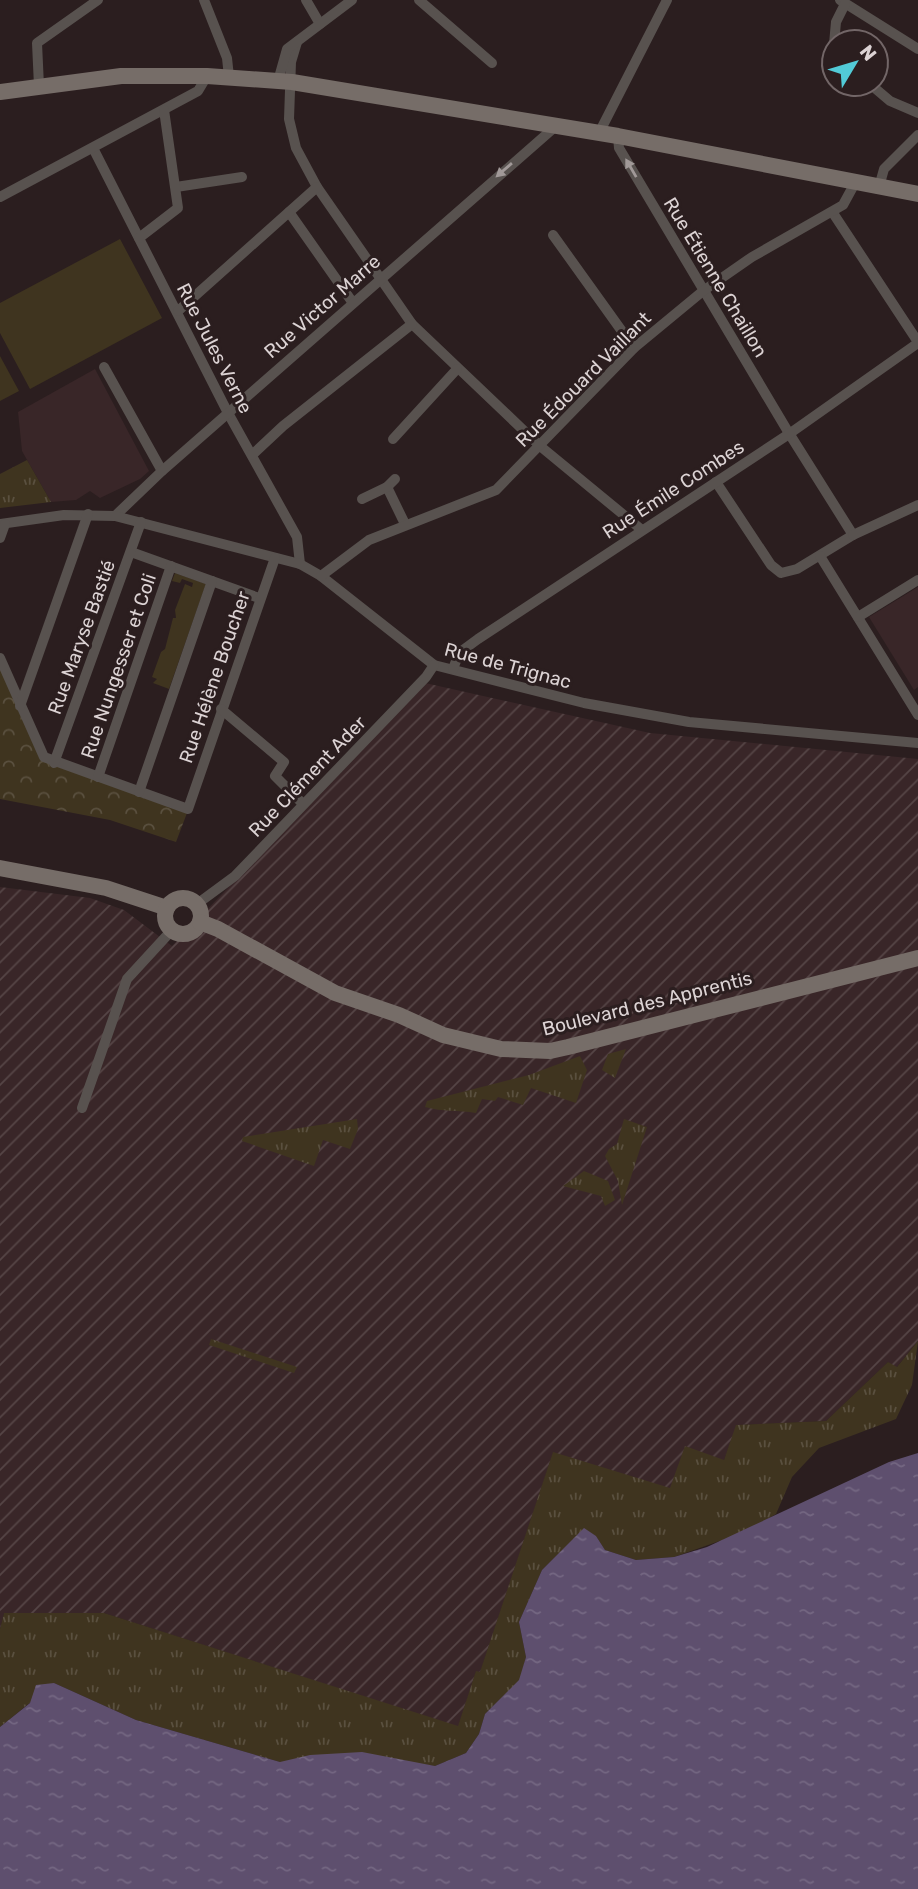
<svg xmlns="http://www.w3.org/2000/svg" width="918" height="1889" viewBox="0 0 918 1889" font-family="Rubik,sans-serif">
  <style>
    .built { fill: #392628 }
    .industrial { fill: url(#industrial-furrows) }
    .grass { fill: url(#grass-tufts) }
    .park { fill: url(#park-crowns) }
    .garden { fill: #3f341f }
    .water { fill: url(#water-ripples) }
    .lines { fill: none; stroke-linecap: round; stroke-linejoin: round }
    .minor { stroke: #58524f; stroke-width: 10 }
    .secondary { stroke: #766d68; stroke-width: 16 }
    .oneway { fill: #a19998 }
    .labels { text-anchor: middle; stroke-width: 6; stroke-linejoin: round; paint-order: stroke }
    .street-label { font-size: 19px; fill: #dcd3d4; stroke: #2b1e1f }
  </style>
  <defs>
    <pattern id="industrial-furrows" width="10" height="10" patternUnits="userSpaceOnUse" patternTransform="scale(1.75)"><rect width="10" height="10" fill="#392628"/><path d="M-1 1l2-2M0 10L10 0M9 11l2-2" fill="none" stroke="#554546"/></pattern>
    <pattern id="grass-tufts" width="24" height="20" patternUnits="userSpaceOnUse" patternTransform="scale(1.75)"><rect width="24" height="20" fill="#3f341f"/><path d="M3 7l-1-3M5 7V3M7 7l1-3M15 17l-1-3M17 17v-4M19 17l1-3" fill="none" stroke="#5a503f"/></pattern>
    <pattern id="park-crowns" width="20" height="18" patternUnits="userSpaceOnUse" patternTransform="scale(1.75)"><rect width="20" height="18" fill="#3f341f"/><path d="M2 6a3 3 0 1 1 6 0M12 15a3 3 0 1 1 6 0" fill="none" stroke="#5a503f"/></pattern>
    <pattern id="water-ripples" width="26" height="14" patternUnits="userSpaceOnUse" patternTransform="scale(1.75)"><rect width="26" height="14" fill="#5e4f6e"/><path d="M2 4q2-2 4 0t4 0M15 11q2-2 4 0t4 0" fill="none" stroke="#746782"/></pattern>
  </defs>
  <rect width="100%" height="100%" fill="#2b1e1f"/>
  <!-- built -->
  <g class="built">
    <polygon points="95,369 149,471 140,479 100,498 90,491 76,500 51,502 22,451 18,412"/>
    <polygon points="918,587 918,687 914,690 869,617"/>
  </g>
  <!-- industrial -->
  <polygon class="industrial" points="425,683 650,733 918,759 918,1341 896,1368 888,1362 826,1421 737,1425 724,1460 670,1489 553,1453 480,1673 476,1672 458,1727 104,1613 4,1613 0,1629 0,887 90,898 124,910 172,946"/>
  <!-- grass -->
  <g class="grass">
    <polygon points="27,460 51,502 0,508 0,474"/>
    <polygon points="626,1049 615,1078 602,1070 608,1054"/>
    <path d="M580,1056L587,1070L576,1103L531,1088L523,1105L498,1097L495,1101L482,1099L476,1113C458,1110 443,1112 425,1107L427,1101L529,1075Z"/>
    <polygon points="357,1119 358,1129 350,1149 323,1140 314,1166 242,1141 243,1137"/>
    <polygon points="624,1119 647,1127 622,1205 618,1181 605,1156 609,1149 617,1144"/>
    <polygon points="584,1171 608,1181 615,1200 605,1206 601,1196 563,1186"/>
    <polygon points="211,1339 297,1367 294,1373 209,1345"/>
    <polygon points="918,1341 912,1385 896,1419 819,1448 792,1477 776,1514 745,1532 674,1557 636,1560 605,1550 596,1536 584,1529 542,1570 519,1622 526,1657 520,1680 485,1714 479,1734 466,1753 435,1766 400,1761 280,1762 136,1720 54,1683 0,1727 0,1629 4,1613 104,1613 458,1726 476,1671 480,1672 553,1452 670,1488 685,1446 724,1460 736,1425 826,1421 888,1362 897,1367"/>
  </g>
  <!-- park -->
  <polygon class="park" points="0,663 41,759 187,813 176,842 110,820 0,799"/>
  <!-- garden -->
  <g class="garden">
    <polygon points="120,239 162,318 30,389 0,333 0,303"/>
    <polygon points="0,356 19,391 0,401"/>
    <polygon points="175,573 206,584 169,689 153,683 157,679 152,677 161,652 165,649 173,618 176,618 175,610 185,584 192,587 193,583 182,579 180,583 172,581"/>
  </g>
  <!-- water -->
  <polygon class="water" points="918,1453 918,1889 0,1889 0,1727 30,1703 36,1685 54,1683 136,1720 280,1762 310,1755 362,1752 435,1766 466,1753 479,1734 485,1714 519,1680 526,1657 519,1622 542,1570 584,1528 596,1536 605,1550 636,1560 674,1557 707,1547 889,1462"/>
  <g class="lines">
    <!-- minor -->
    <g class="minor">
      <polyline points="204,0 227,58 229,77"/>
      <polyline points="306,0 320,24"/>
      <polyline points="419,0 492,63"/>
      <polyline points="840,0 918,49"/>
      <polyline points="297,42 291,62 289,119 296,148 317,187 412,324 540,446 642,530"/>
      <polyline points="834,44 836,22 845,4"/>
      <polyline points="278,81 287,49 352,0"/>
      <polyline points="870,84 890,101 918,113"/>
      <polyline points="39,86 37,43 98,0"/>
      <polyline points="599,133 667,0"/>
      <polyline points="618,136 619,148 787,430 853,535 797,569 781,573 771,565 716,482"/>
      <polyline points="93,148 228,413 297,537 300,564"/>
      <polyline points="176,187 242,177"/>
      <polyline points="879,187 884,169 918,135"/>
      <polyline points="0,197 198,91 207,76"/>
      <polyline points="289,212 353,303"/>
      <polyline points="833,213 918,342"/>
      <polyline points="553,235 634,348"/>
      <polyline points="139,238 178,208 164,110"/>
      <polyline points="178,311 317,187"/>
      <polyline points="104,367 162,471"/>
      <polyline points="393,439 457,369"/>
      <polyline points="252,455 283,426 412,324"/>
      <polyline points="387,487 405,524"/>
      <polyline points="362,499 387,487 395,479"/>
      <polyline points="115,516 162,471 556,126"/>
      <polyline points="0,524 64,515 115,516 300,564 321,576 434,665 584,703 689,722 918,743"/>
      <polyline points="853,535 918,505"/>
      <polyline points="0,538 5,524"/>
      <polyline points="131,552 259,598"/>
      <polyline points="820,556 918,715"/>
      <polyline points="321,576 369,540 496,490 634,348 703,291 752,257 843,205 855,183"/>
      <polyline points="858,617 918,580"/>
      <polyline points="0,658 44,757 188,809 275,558"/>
      <polyline points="453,669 459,653 478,639 789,434 918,343"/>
      <polyline points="20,706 88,514"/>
      <polyline points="221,709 284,762 275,776 303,804"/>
      <polyline points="54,763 141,522"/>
      <polyline points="98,777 171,566"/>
      <polyline points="139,792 212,581"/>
      <polyline points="197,904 235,876 426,677 434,665"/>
      <polyline points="82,1108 127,979 172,930"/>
    </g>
    <!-- secondary -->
    <g class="secondary">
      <polyline points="0,92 121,76 207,76 292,82 618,136 918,194"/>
      <polyline points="0,868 106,888 167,908"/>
      <circle cx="183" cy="916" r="18"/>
      <polyline points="200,922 218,929 335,993 399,1015 443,1035 501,1049 550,1051 568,1047 918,958"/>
    </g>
  </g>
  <!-- one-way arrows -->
  <defs><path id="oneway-solid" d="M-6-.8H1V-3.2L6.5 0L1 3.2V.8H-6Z" transform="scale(1.75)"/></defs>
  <g class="oneway">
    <use href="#oneway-solid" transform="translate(631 168) rotate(-120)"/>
    <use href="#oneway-solid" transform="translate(504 170) rotate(139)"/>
  </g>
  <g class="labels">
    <!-- street labels -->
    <g class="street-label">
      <text transform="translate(716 277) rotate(59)" y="7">Rue Étienne Chaillon</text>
      <text transform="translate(322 306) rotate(-41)" y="7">Rue Victor Marre</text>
      <text transform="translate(215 348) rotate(63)" y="7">Rue Jules Verne</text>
      <text transform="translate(583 379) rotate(-45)" y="7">Rue Édouard Vaillant</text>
      <text transform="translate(673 489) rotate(-33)" y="7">Rue Émile Combes</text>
      <text transform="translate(81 637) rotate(-70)" y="7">Rue Maryse Bastié</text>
      <text transform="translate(508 665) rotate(15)" y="7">Rue de Trignac</text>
      <text transform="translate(118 666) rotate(-71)" y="7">Rue Nungesser et Coli</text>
      <text transform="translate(214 677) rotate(-71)" y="7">Rue Hélène Boucher</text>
      <text transform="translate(307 776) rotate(-46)" y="7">Rue Clément Ader</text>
      <text transform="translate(647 1003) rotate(-14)" y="7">Boulevard des Apprentis</text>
    </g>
  </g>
  <!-- north arrow -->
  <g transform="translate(855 63) rotate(52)"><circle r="33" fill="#2b1e1f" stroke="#726667" stroke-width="2"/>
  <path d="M0-5L12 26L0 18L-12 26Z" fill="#52cbd7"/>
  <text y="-10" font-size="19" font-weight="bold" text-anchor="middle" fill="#dcd3d4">N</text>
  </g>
</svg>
